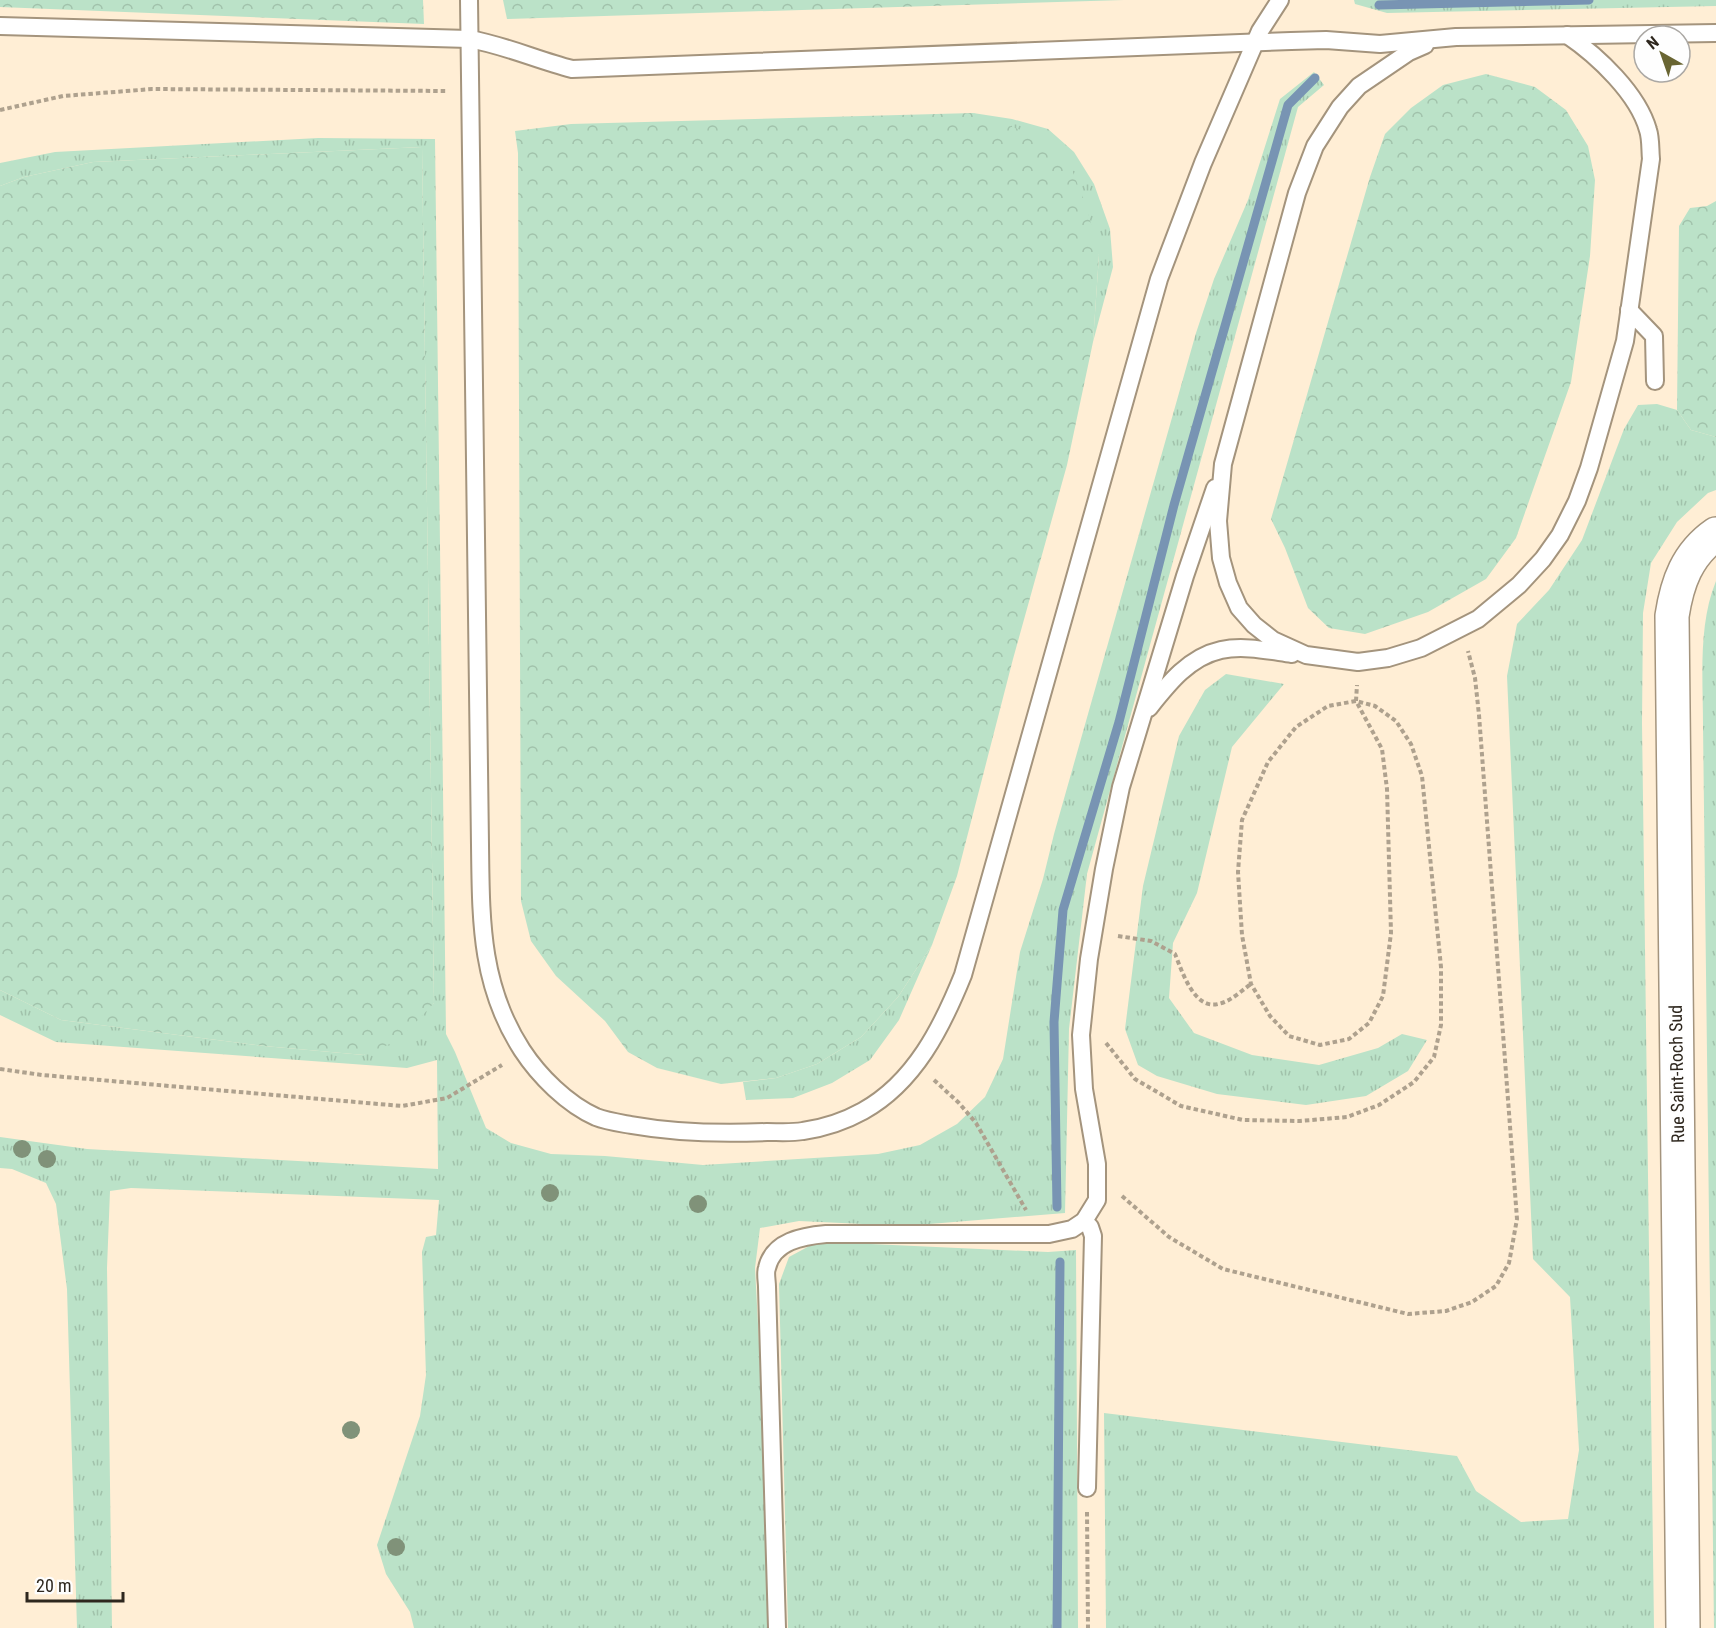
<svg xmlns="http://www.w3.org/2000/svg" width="1716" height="1628" viewBox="0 0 1716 1628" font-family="'Roboto Condensed',sans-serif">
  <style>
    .grass { fill: url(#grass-tufts) }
    .forest { fill: url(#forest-crowns) }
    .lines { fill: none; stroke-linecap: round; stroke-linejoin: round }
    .stream { stroke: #7894b3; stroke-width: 9 }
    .lane-casing { stroke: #a4947d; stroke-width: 20 }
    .street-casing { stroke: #a4947d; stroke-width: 36 }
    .path { stroke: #aea18e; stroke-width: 4; stroke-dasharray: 4.5 3; stroke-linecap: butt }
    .lane { stroke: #fff; stroke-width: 16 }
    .street { stroke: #fff; stroke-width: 33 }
    .tree { fill: #809279 }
    .labels { text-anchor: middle; stroke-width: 5; stroke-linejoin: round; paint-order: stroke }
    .street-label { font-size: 18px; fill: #2e271e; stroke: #fefefe }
  </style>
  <defs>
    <pattern id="grass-tufts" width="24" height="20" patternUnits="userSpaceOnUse" patternTransform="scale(1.5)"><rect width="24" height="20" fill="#bbe2c8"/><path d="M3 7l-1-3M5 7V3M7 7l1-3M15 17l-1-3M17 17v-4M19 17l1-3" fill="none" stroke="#a1c2ab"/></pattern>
    <pattern id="forest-crowns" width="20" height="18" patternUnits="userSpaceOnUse" patternTransform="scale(1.5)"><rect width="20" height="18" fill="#bbe2c8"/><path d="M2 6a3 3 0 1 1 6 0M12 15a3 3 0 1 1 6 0" fill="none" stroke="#a1c2ab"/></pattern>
  </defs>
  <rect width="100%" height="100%" fill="#ffeed5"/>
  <!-- grass -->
  <g class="grass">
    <polygon points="1354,0 1716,0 1716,6 1387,13 1355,4"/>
    <polygon points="1314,72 1324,85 1298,107 1087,874 1069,1029 1065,1213 905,1226 799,1221 760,1228 755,1268 763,1418 768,1628 414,1628 410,1612 386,1574 377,1545 420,1416 426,1375 422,1252 426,1237 436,1235 439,1200 131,1188 110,1191 107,1268 112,1628 77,1628 67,1289 56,1204 46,1183 12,1169 0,1168 0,1137 87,1149 438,1169 437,1060 407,1068 56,1042 0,1015 0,990 61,1020 264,1046 364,1055 434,1003 422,147 93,162 24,177 0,186 0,163 55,152 318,138 435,139 446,1034 455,1052 486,1128 511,1143 551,1154 605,1156 703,1165 878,1154 920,1145 957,1124 985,1097 1003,1059 1020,952 1043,879 1054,834 1196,333 1214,279 1248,200 1280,99"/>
    <polygon points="973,113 1012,119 1048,129 1074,152 1094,184 1110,229 1113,267 1093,342 1099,255"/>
    <polygon points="1657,404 1677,410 1691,430 1716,437 1716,490 1708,493 1677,522 1651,563 1643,613 1642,723 1654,1628 1106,1628 1104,1413 1457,1456 1476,1491 1521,1522 1568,1519 1579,1450 1570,1297 1533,1259 1507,676 1517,624 1549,590 1582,540 1624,429 1638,405"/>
    <path d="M1716,581V1628H1714L1703,726C1703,678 1698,625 1716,581Z"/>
    <polygon points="1226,674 1284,684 1232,747 1197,893 1173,943 1169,998 1194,1033 1252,1055 1319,1065 1378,1048 1402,1034 1427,1040 1408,1071 1366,1096 1306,1105 1217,1094 1157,1076 1138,1065 1125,1029 1143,886 1179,736 1205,690"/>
    <polygon points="932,945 899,1020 870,1060 832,1083 793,1098 746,1100 743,1082 776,1078 817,1064 861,1037 898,997"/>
    <polygon points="849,1243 1048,1252 1076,1250 1078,1628 788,1628 779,1284 789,1257 813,1244"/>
  </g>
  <!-- forest -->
  <g class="forest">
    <polygon points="0,0 423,0 424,24 0,7"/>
    <polygon points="503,0 1124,0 507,19"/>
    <polygon points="1486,74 1535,87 1566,110 1588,146 1595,180 1590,256 1571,382 1516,538 1486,579 1428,612 1365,634 1329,628 1308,608 1285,548 1271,519 1370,177 1385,134 1411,108 1443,85"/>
    <polygon points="973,113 1038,136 1068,160 1086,205 1099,255 1093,342 1067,465 1013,659 957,876 932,945 898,997 861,1037 817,1064 776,1078 721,1084 657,1068 628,1052 605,1021 556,976 531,941 521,901 518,153 515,131 571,124"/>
    <polygon points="422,147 434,1003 399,1040 364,1055 264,1046 61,1020 0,990 0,186 24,177 93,162"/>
    <polygon points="1716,201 1716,437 1691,430 1677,410 1679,226 1690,208 1707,206"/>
  </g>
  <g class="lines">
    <!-- stream -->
    <g class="stream">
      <polyline points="1379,5 1589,0"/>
      <polyline points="1057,1207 1054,1022 1063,910 1119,722 1174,505 1288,105 1315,78"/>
      <polyline points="1057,1628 1060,1262"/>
    </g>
    <defs>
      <g id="lane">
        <path d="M469,0L480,845C481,920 480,985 522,1050C539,1076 567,1104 596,1117C606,1121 620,1123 631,1125C676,1133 722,1134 767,1132C779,1132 791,1133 803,1131C824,1128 845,1121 863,1111C915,1082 942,1027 963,975L1159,279L1203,163L1260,31L1280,0"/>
        <path d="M0,26L469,39C504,45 537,60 572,69L1291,41L1326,40L1380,44L1456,37L1716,33"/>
        <path d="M1425,45L1409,52L1359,86L1340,107L1315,146L1297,193L1223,464L1218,521L1221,558L1228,583L1239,608L1254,625L1273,640L1306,655L1358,662L1388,658L1421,648L1478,619L1519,585L1543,559L1560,535L1577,501L1589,468L1625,341L1651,159C1650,150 1651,139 1648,130C1638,94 1598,56 1567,35"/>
        <polyline points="1629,310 1654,336 1655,381"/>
        <path d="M1149,708C1168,684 1189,657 1221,650C1244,645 1270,651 1292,654"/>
        <polyline points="1084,1221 1090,1227 1093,1236 1087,1488"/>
        <path d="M777,1628L767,1287C767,1281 765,1273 767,1268C773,1241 803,1236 826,1234H1049L1072,1229L1084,1221L1097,1200V1164L1084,1089L1081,1035L1089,959L1104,869L1121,787L1185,576L1215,488"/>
      </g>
      <path id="street" d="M1683,1628L1672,616C1677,583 1687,554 1716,534"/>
    </defs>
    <!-- lane casing -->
    <use href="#lane" class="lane-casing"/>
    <!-- street casing -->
    <use href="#street" class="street-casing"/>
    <!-- path -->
    <g class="path">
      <polyline points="0,110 63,96 152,89 447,91"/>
      <path d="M1118,936L1151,941L1175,954C1182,971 1194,1010 1218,1004C1230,1002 1241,991 1251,984"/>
      <polyline points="1106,1043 1135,1079 1181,1106 1243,1120 1300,1121 1347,1117 1379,1105 1414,1082 1434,1057 1441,1025 1441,967 1422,776 1411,744 1396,721 1375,706 1356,701 1328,706 1296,727 1268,762 1242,820 1238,872 1242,935 1251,984 1270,1016 1289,1036 1320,1045 1349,1039 1369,1023 1383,996 1391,933 1387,789 1382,749 1356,701 1357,685"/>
      <polyline points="0,1069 42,1075 402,1106 447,1098 502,1065"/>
      <polyline points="934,1080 959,1103 976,1123 1026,1210"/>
      <polyline points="1122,1196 1169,1237 1223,1269 1408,1314 1446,1311 1472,1302 1496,1286 1509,1263 1517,1219 1479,715 1475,678 1468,651"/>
      <polyline points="1087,1512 1088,1628"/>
    </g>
    <!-- lane -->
    <use href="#lane" class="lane"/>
    <!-- street -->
    <use href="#street" class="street"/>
  </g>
  <!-- trees -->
  <g class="tree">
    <circle cx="22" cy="1149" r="9"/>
    <circle cx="47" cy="1159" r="9"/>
    <circle cx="550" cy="1193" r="9"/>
    <circle cx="698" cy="1204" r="9"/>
    <circle cx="351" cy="1430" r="9"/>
    <circle cx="396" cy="1547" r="9"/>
  </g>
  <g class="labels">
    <!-- street labels -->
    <g class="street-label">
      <text transform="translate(1677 1074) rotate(-91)" y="6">Rue Saint-Roch Sud</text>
    </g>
  </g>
  <!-- north arrow -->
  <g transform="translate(1662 54) rotate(320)"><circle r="28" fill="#fefefe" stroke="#aba8a4" stroke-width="1.5"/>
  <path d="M0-4.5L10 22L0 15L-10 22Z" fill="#696532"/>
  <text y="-9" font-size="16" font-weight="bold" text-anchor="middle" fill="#2e271e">N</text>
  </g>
  <!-- scale -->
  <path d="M27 1592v9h96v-9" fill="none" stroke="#2e271e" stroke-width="3"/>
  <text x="36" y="1592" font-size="18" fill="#2e271e" stroke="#fefefe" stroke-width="4.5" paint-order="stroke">20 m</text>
</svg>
